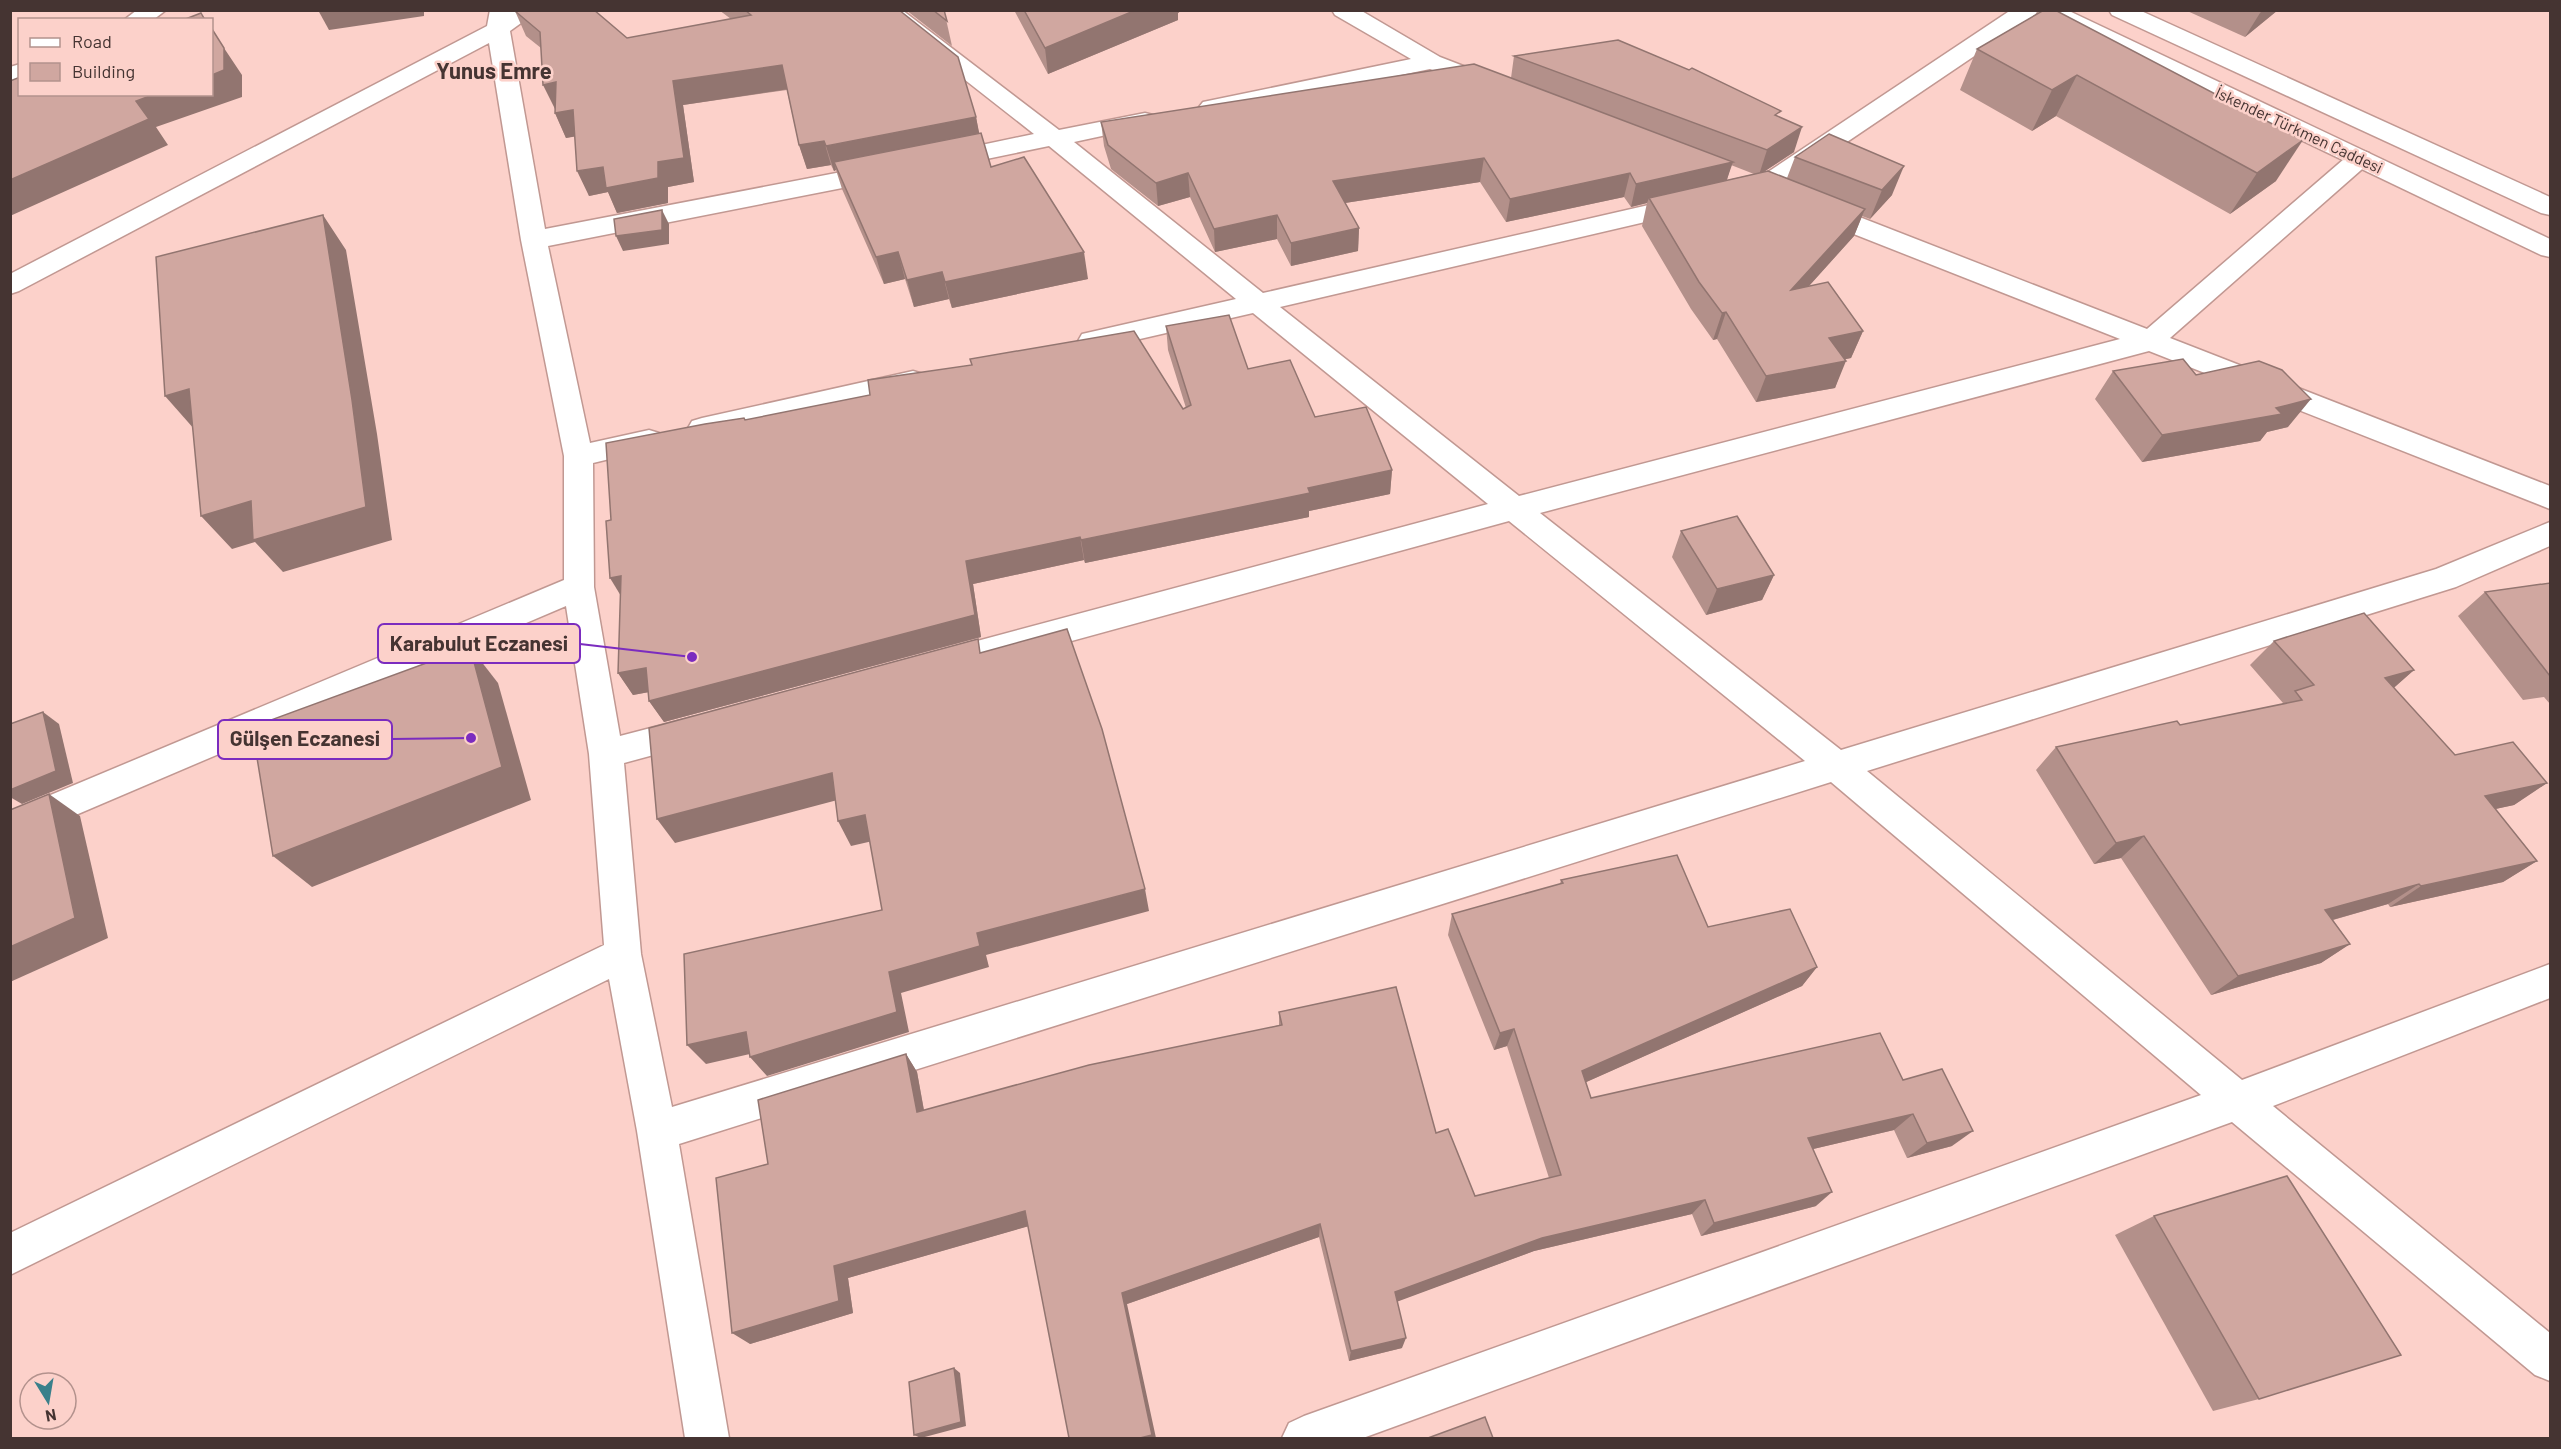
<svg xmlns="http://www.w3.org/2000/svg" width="2561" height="1449" viewBox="0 0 2561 1449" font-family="Barlow,sans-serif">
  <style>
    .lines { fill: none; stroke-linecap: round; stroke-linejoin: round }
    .street-casing { stroke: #c19892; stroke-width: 3 }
    .secondary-casing { stroke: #c19892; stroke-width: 3 }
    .street { fill: #fff; fill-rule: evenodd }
    .secondary { fill: #fff; fill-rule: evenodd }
    .wall { fill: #b3908a; fill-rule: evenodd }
    .shaded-wall { fill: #927570 }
    .building { fill: #d0a7a0; stroke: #927570; stroke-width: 1.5 }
    .labels { text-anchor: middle; stroke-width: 5; stroke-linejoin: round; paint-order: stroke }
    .far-street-label { font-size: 16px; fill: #453432; stroke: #fcd1ca }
    .far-district-label { font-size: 22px; font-weight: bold; fill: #453432; stroke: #fcd1ca }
    .leader { fill: none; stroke: #7b2cbf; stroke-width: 2 }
    .callout-dot { fill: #7b2cbf; stroke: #fcd1ca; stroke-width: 2 }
    .callout { fill: #fcd1ca; stroke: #7b2cbf; stroke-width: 2 }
    .callout-label { font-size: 21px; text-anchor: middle; font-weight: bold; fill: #453432 }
  </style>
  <rect width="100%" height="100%" fill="#fcd1ca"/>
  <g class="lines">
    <defs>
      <g id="street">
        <polygon points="137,10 166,10 153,20 124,20"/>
        <polygon points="490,10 539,10 510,31 545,229 883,164 892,167 895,172 892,177 883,180 548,246 590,443 649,430 659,433 663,440 659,447 593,463 594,587 620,736 693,717 705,721 710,731 705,741 624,763 641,954 672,1107 1805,761 1509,521 940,677 929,673 924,664 929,655 940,651 1488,504 1253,313 1092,350 1082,348 1078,341 1082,334 1236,299 1049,146 943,168 934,165 931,160 934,155 1034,134 876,10 902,10 1059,130 1145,113 1153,115 1157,120 1153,125 1074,142 1263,293 1688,196 1697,198 1701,204 1697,210 1688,212 1280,307 1519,496 2120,339 1808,216 1804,210 1808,204 1817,202 1826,204 2147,329 2351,153 2360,150 2369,153 2372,158 2369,163 2170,338 2550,486 2550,509 2149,351 1540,513 1841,750 2436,569 2550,522 2550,546 2456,587 1867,771 2242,1080 2550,964 2550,998 2273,1106 2550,1333 2550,1381 2535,1375 2232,1122 1363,1438 1282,1438 1289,1423 1304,1416 2201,1095 1831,782 679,1144 729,1438 685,1438 637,1131 609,979 10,1275 10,1233 604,945 589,754 566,606 10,843 10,812 564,580 564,456 521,240 489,43 19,291 10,294 10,274 487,26"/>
        <polygon points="1332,10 1360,10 1440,57 1497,79 1501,84 1497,89 1489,91 1430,69 1211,114 1203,112 1199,107 1203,102 1411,59 1335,15"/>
        <polygon points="2011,10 2038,10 2035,15 1770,194 1738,201 1729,199 1725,193 1729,187 1753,182"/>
        <polygon points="20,64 20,79 10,82 10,67"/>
        <polygon points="913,371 923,374 927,381 923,388 702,438 692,435 688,428 692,421 702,418"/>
      </g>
      <g id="secondary">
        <polygon points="2037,10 2067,10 2550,239 2550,257 2541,255 2040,15"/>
        <polygon points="2109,10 2139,10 2550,197 2550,215 2541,213 2112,15"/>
      </g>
    </defs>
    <!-- street casing -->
    <use href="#street" class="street-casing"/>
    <!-- secondary casing -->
    <use href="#secondary" class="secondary-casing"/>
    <!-- street -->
    <use href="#street" class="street"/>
    <!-- secondary -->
    <use href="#secondary" class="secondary"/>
  </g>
  <!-- wall -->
  <g class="wall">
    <polygon points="719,10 899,10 976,117 979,134 991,167 1088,279 952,308 949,299 914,307 905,279 884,284 842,189 836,170 834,171 831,165 807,169 799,145 787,90 683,105 694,182 668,187 668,203 617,213 608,192 589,196 575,136 566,138 555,113 555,109 541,48 526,36 515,11 627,38 731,19"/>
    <polygon points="906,10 944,10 952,46"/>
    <polygon points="1014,10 1182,10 1178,13 1178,20 1048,74"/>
    <polygon points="2044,10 2276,181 2230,214 2056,116 2032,131 1960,90 1977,49"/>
    <polygon points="2185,10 2278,10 2245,37"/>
    <path d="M1514,56L1779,117L1794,152L1765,171L1787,178L1795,157L1829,134L1892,195L1870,219L1862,216L1854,236L1809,286L1863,331L1851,358L1845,359L1835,388L1756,402L1717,339L1713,340L1691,309L1642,226L1647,203L1631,207L1624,197L1506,222L1480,182L1345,203L1359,228L1358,251L1291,266L1277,239L1215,252L1190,197L1158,206L1111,169L1104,146L1101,122L1511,78ZM1731,165L1754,174L1727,180Z"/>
    <polygon points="1166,326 1248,369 1392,470 1390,494 1309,511 1309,517 1085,563 1084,560 973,584 981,637 664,722 649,701 649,692 633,695 618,673 621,595 611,520 744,418 745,420 1183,409 1186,408 1168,350"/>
    <polygon points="2113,371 2196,375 2288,427 2267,432 2260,441 2142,462 2095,399"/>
    <polygon points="1681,531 1774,575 1762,600 1706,615 1672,557"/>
    <polygon points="2550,583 2550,704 2544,697 2523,700 2458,616 2485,592"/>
    <polygon points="2274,641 2414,670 2393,688 2455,755 2547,783 2514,805 2495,809 2537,861 2503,882 2390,907 2388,904 2333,920 2350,944 2321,963 2211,995 2121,858 2094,864 2036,770 2056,747 2180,725 2282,704 2283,703 2250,665"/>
    <polygon points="1561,880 1708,927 1817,967 1802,986 1586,1082 1591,1098 1903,1080 1952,1146 1907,1158 1894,1130 1813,1149 1816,1206 1701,1236 1692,1214 1534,1251 1397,1301 1402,1348 1349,1361 1319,1237 1127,1304 1028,1226 848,1278 853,1313 750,1344 768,1164 906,1054 917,1072 924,1110 1279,1025 1279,1012 1436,1133 1475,1196 1549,1178 1507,1046 1494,1050 1448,935 1452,914 1560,884"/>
    <polygon points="2154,1216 2259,1399 2213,1411 2115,1235"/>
  </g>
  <!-- shaded-wall -->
  <g class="shaded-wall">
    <polygon points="318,10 424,10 424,16 329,30"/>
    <polygon points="1136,10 1182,10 1178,13 1178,20 1048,74 1045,48"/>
    <polygon points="2263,10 2278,10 2245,37 2260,13"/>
    <polygon points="224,48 242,75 242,97 156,127 168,145 10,216 10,180 136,101 155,94 212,94 212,75"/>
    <polygon points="782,65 789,89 683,105 694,182 668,187 668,203 617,213 608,192 589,196 577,171 603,167 658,162 673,81"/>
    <polygon points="2077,75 2056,116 2032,131 2052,90"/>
    <polygon points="556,82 555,109 543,85"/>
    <polygon points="573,110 584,135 566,138 555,113"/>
    <polygon points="976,117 981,142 834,162 836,170 834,171 826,146"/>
    <polygon points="1802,127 1794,152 1759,175 1767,150"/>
    <polygon points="2303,140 2276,181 2230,214 2257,173"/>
    <polygon points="824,141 831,165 807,169 799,145"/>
    <polygon points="1484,158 1480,182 1332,205 1333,181"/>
    <polygon points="1733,162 1725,185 1649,198 1647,203 1631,207 1636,184"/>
    <polygon points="1904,166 1892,195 1870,219 1882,190"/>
    <polygon points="1188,173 1190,197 1158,206 1156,183"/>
    <polygon points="1630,173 1624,197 1506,222 1510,199"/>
    <polygon points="1865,209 1854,236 1781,317 1791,290"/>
    <polygon points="662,210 669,224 669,244 623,251 616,236"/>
    <polygon points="323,215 346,250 377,434 392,540 283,572 255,542 232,549 201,516"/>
    <polygon points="1277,215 1277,239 1215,252 1214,229"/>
    <polygon points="1359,228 1358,251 1291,266 1291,243"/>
    <polygon points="898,252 905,279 884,284 876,257"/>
    <polygon points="1084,252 1088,279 952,308 945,282"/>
    <polygon points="942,272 949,299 914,307 907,280"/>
    <polygon points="1726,312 1717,339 1713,340 1722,313"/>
    <polygon points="1863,331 1851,358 1818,365 1829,338"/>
    <polygon points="1846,361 1835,388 1756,402 1766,376"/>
    <polygon points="189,389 195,430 165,396"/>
    <polygon points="2311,399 2288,427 2267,432 2260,441 2142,462 2162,435"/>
    <polygon points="1392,470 1390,494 1309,511 1309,517 1085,563 1081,540 1308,488"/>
    <polygon points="1080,537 1084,560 973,584 981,637 664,722 649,701 966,561"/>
    <polygon points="1774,575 1762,600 1706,615 1717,589"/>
    <polygon points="621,576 624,601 610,578"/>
    <polygon points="470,647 498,683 531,800 312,887 273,856"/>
    <polygon points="646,668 660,690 633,695 618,673"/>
    <polygon points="2414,670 2387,694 2385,678"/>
    <polygon points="43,712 59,724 73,783 22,804 10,797 10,790"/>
    <polygon points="832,773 845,798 675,843 657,819"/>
    <polygon points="2547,783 2514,805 2454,818 2485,796"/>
    <polygon points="49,794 80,816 108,938 10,982 10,947"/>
    <polygon points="865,815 877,840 851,846 838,821"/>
    <polygon points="2144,836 2121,858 2094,864 2116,843"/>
    <polygon points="2537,861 2503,882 2390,907 2421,886"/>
    <polygon points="2419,884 2388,904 2297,930 2325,910"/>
    <polygon points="1145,889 1149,911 986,955 989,967 901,993 909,1032 767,1076 750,1057 889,972 977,933"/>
    <polygon points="2350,944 2321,963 2211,995 2238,976"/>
    <polygon points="1817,967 1802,986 1573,1088 1582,1071"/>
    <polygon points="1514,1029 1507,1046 1494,1050 1500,1033"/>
    <polygon points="746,1032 763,1051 706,1064 687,1045"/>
    <polygon points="906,1054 917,1072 927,1128 917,1112"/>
    <polygon points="1913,1114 1894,1130 1792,1154 1808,1138"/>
    <polygon points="1973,1131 1952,1146 1907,1158 1927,1143"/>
    <polygon points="1832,1192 1816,1206 1701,1236 1714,1223"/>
    <polygon points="1705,1200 1692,1214 1534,1251 1391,1304 1395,1292 1542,1238"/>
    <polygon points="1025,1211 1033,1225 848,1278 853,1313 750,1344 732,1333 834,1266"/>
    <polygon points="1320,1224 1319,1237 1127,1304 1156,1438 1140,1438 1122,1293"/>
    <polygon points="1406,1338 1402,1348 1349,1361 1351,1351"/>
    <polygon points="954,1368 960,1373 966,1426 921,1438 914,1435"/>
  </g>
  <!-- building -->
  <g class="building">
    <polygon points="517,10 594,10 627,38 751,15 745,10 899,10 958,57 976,117 826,146 824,141 799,145 782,65 673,81 684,158 658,162 658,178 606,188 603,167 577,171 573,110 555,113 556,82 543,85 540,32 515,11"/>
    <polygon points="933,10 944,10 947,21"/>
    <polygon points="1024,10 1136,10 1045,48"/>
    <polygon points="2044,10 2055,10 2303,140 2257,173 2077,75 2052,90 1977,49"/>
    <polygon points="201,13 205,20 183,20"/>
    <polygon points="212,29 224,48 224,70 212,75"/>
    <polygon points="1618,40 1689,70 1692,68 1781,111 1775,115 1802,127 1767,150 1514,56"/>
    <polygon points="1474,64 1733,162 1636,184 1630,173 1510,199 1484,158 1333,181 1359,228 1291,243 1277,215 1214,229 1188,173 1156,183 1108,145 1101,122"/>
    <polygon points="20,77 20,94 155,94 136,101 149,119 10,180 10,81"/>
    <polygon points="981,133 991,167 1024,157 1084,252 945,282 942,272 907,280 898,252 876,257 834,162"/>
    <polygon points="1829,134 1904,166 1882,190 1795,157"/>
    <polygon points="1768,171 1865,209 1791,290 1828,282 1863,331 1829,338 1846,361 1766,376 1726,312 1722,313 1699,282 1649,198"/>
    <polygon points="662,210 662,230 616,236 614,219"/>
    <polygon points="323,215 352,400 366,507 253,540 251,501 201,516 189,389 165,396 156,257"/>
    <polygon points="1229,315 1248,369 1290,360 1315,417 1366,407 1392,470 1308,488 1310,493 1081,540 1080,537 966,561 975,615 649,701 646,668 618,673 621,576 610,578 606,521 611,520 606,443 705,424 744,418 745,420 870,395 868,380 972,365 970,359 1134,331 1183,409 1191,405 1166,326"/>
    <polygon points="2183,359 2196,375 2259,361 2282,370 2311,399 2276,408 2282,414 2162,435 2113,371"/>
    <polygon points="1737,516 1774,575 1717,589 1681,531"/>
    <polygon points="2550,583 2550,676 2485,592"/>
    <polygon points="2364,613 2414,670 2385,678 2455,755 2513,742 2547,783 2485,796 2537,861 2421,886 2419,884 2325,910 2350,944 2238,976 2144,836 2116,843 2056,747 2177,721 2180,725 2302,700 2295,691 2314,685 2274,641"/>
    <polygon points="1067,629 1102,729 1145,889 977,933 980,946 889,972 897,1012 750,1057 746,1032 687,1045 684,954 882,910 865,815 838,821 832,773 657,819 649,728 978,639 980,653"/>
    <polygon points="470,647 502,767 273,856 252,727"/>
    <polygon points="43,712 56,771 10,790 10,724"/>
    <polygon points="49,794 75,918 10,947 10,810"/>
    <polygon points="1677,855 1708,927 1790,909 1817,967 1582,1071 1591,1098 1880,1033 1903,1080 1942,1069 1973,1131 1927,1143 1913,1114 1808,1138 1832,1192 1714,1223 1705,1200 1542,1238 1395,1292 1406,1338 1351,1351 1320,1224 1122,1293 1152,1435 1140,1438 1069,1438 1025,1211 834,1266 839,1301 732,1333 716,1178 768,1164 758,1100 906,1054 917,1112 1089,1065 1282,1025 1279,1012 1396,987 1436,1133 1448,1129 1475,1196 1561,1175 1514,1029 1500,1033 1452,914 1563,883 1561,880"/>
    <polygon points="2287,1176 2401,1355 2259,1399 2154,1216"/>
    <polygon points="954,1368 961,1422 914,1435 909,1382"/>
    <polygon points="1485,1417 1493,1438 1428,1438"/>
  </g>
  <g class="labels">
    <!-- far-street labels -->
    <g class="far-street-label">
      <text transform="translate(2299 130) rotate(25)" y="6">İskender Türkmen Caddesi</text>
    </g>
    <!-- far-district labels -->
    <g class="far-district-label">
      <text x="494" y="79">Yunus Emre</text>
    </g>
  </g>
  <!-- callouts -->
  <path class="leader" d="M692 657L580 644M471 738L392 739"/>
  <g class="callout-dot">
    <circle cx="692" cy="657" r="6"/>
    <circle cx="471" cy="738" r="6"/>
  </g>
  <g class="callout">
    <rect x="378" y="624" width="202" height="39" rx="6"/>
    <rect x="218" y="720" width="174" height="39" rx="6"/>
  </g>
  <g class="callout-label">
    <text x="479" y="651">Karabulut Eczanesi</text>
    <text x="305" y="746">Gülşen Eczanesi</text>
  </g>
  <!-- border -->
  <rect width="2561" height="1449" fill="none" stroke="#453432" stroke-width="24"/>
  <!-- legend -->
  <rect x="18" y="18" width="195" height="78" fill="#fcd1ca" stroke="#b3928d" stroke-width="1.5"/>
  <rect x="30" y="38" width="30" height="9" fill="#ffffff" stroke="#b3928d" stroke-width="1.5"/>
  <text x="72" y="48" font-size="18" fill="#453432">Road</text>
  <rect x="30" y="63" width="30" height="18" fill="#d0a7a0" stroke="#b3928d" stroke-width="1.5"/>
  <text x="72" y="78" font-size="18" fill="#453432">Building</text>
  <!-- north arrow -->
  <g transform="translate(48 1401) rotate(169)"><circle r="28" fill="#fcd1ca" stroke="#b3928d" stroke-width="1.5"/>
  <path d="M0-4.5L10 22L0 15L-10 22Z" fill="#3a808b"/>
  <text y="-9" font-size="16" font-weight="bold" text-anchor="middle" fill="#453432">N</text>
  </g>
</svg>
